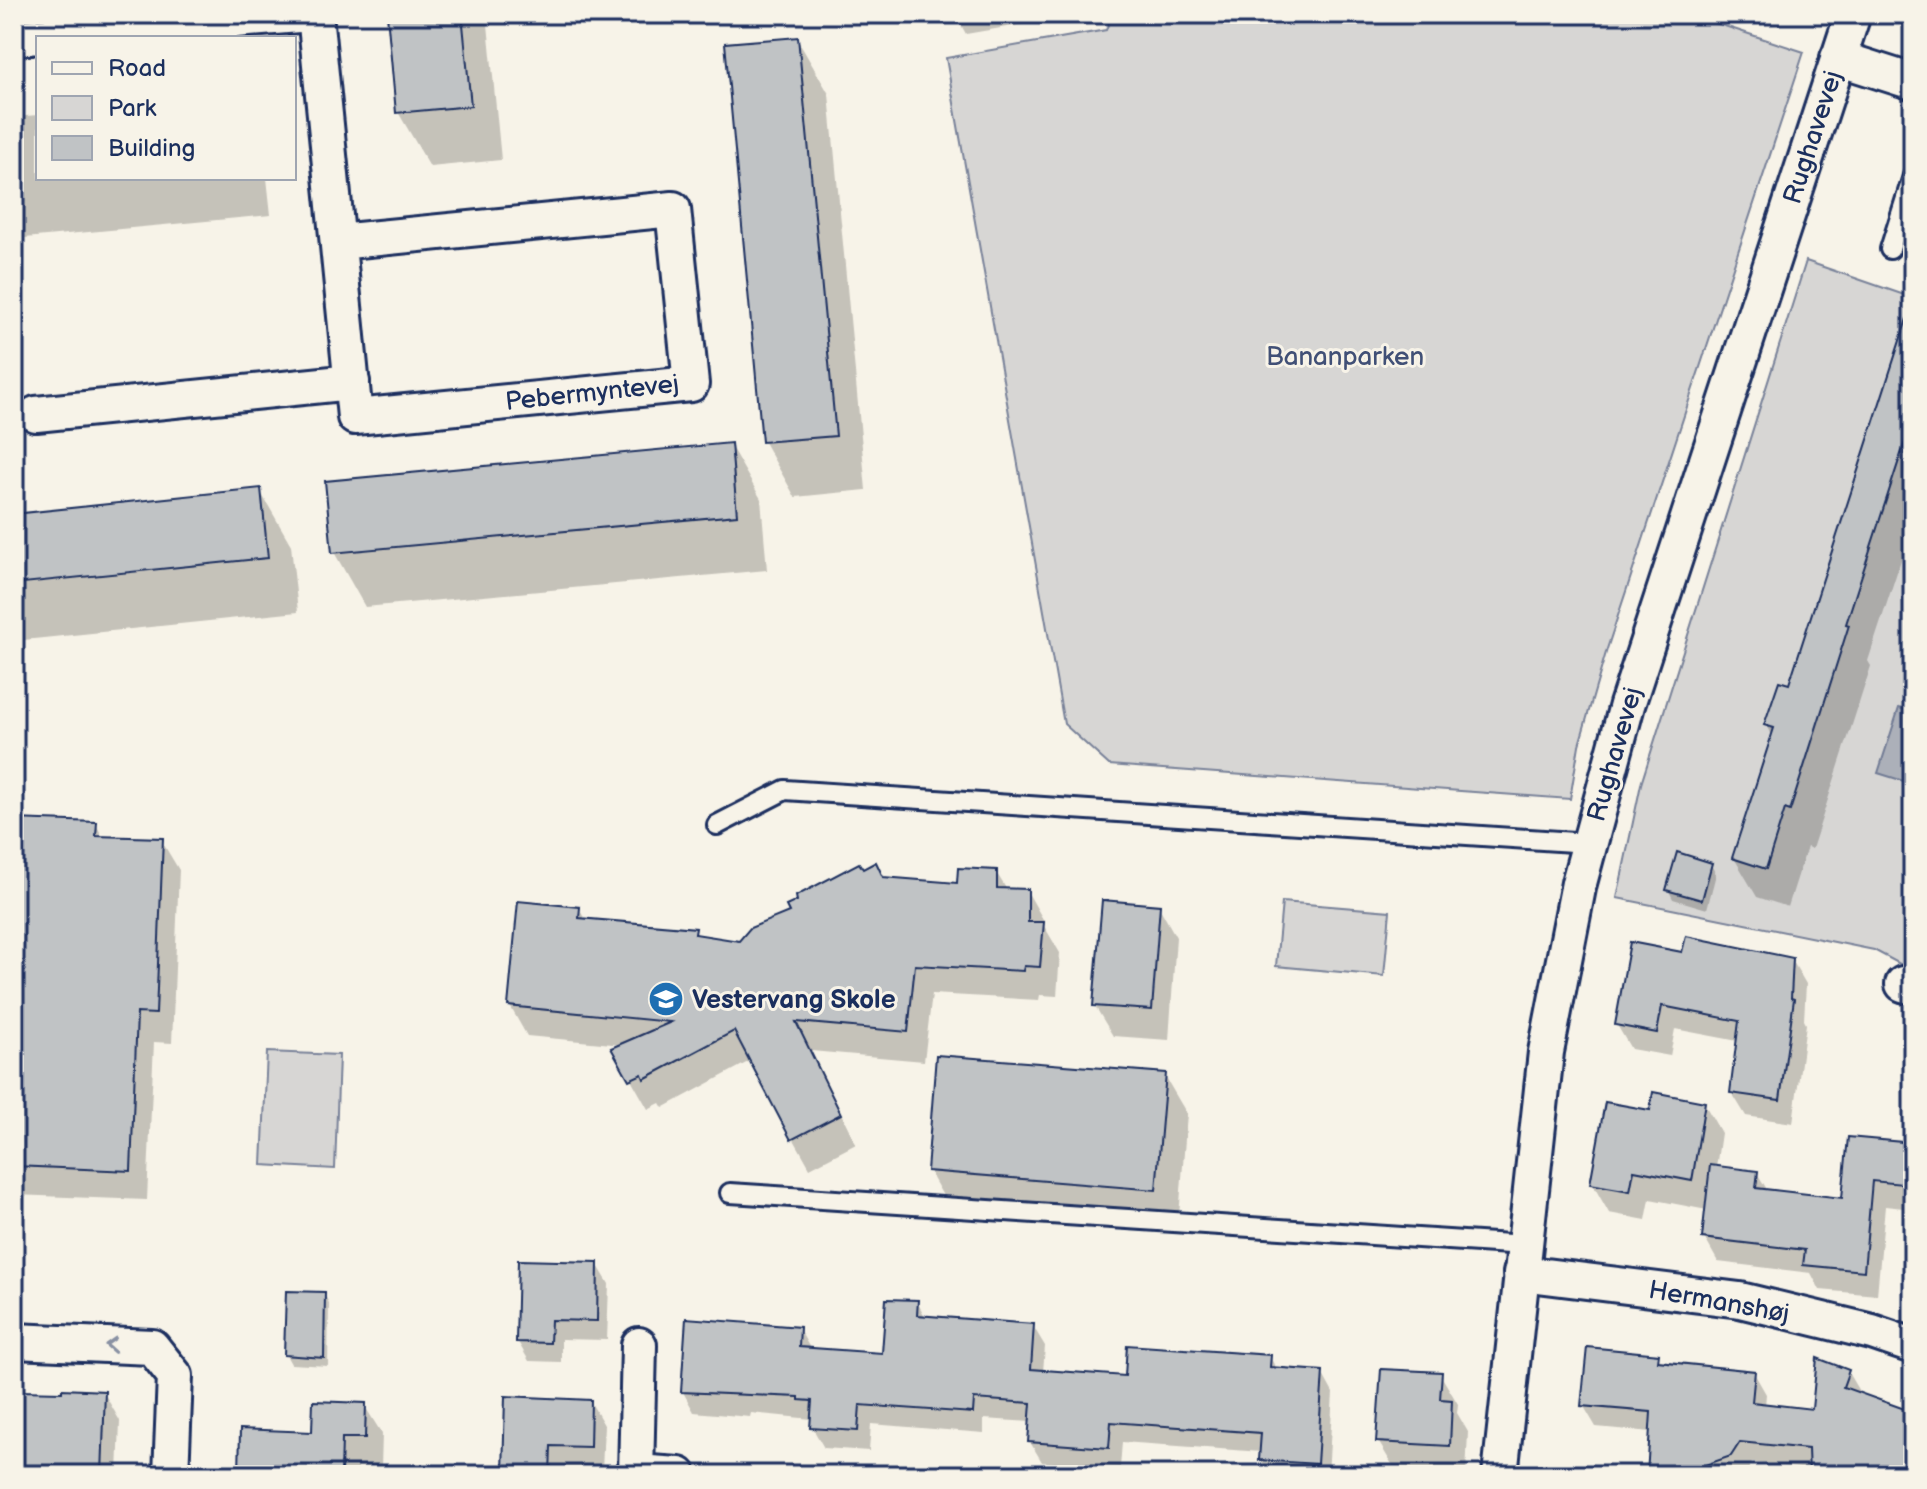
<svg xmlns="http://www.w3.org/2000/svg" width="1927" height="1489" viewBox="0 0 1927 1489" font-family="'Balsamiq Sans',sans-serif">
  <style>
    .green { fill: #d7d6d4; stroke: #798299; stroke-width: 2 }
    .water { fill: #acb0b9; stroke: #727c95; stroke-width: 2 }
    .shadow { fill: #0003 }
    .building { fill: #c0c3c5; stroke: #1b2f5e; stroke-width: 2 }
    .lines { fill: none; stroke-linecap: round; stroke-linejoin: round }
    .service-casing { stroke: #1b2f5e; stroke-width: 24 }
    .minor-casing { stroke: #1b2f5e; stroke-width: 40 }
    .service { stroke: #f7f3e8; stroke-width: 18 }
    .minor { stroke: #f7f3e8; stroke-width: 34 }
    .oneway { stroke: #8991a3 }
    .labels { text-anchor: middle; stroke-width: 6; stroke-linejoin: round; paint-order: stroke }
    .street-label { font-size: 26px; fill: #1b2f5e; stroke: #f7f3e8 }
    .park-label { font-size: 26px; fill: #415076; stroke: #f7f3e8 }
    .poi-label { font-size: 26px; font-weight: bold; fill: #1b2f5e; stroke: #f7f3e8; text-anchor: start }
  </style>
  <rect width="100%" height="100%" fill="#f7f3e8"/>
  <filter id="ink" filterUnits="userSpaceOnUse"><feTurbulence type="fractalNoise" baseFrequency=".0125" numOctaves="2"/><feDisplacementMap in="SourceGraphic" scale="16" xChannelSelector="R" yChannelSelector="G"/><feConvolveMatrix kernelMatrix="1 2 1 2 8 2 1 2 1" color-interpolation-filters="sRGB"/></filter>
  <g filter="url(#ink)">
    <!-- green -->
    <g class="green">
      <polygon points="1112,14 1688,14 1804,52 1607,649 1579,745 1570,799 1109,765 1064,724 946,58 1106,30"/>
      <polygon points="1806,261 1913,298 1913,971 1874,950 1617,898 1641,784"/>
      <polygon points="1282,902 1390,911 1384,976 1276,966"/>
      <polygon points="267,1052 339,1055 335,1169 262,1165"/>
    </g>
    <!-- water -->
    <polygon class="water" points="1899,708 1913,712 1913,784 1878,773"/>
    <!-- shadow -->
    <g class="shadow">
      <polygon points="14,14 169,14 14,28"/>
      <polygon points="389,14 487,14 501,160 430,167 398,112"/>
      <polygon points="955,14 1082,14 966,34"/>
      <polygon points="797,39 829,94 866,490 795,497 764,442"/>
      <polygon points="38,115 38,178 267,178 271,215 14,239 14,117"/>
      <polygon points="1913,330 1913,523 1868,661 1871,666 1812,849 1807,847 1788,907 1757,897 1734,858 1773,737 1767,725 1790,686"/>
      <polygon points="730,445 761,499 767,570 365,607 334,552"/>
      <polygon points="260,491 291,545 298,612 14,641 14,516"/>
      <polygon points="14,821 96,824 103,838 161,840 179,870 172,1043 154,1042 147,1200 14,1195"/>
      <polygon points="1711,865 1716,874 1707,909 1673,899 1668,889"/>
      <polygon points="862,872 883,879 959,885 996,872 1007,890 1027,891 1044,921 1044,926 1060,953 1057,996 1040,995 1039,1000 932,994 924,1061 811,1051 856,1144 810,1168 750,1061 663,1108 660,1103 648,1109 614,1049 623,1045 527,1036 510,1006 579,909 586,921 694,930 698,936 740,943"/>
      <polygon points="1159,907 1176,937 1169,1040 1113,1036 1095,1006"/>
      <polygon points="1684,954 1792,960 1806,984 1804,1020 1806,1024 1793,1123 1746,1116 1732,1093 1738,1041 1675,1029 1670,1056 1631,1049 1617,1025"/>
      <polygon points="1164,1075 1187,1114 1178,1229 951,1210 929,1171"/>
      <polygon points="1704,1103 1721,1133 1716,1168 1757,1173 1768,1191 1844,1200 1913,1145 1913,1209 1885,1206 1877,1295 1820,1290 1811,1273 1718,1262 1704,1237 1707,1210 1650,1199 1646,1220 1609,1213 1592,1183 1651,1112"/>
      <polygon points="597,1264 609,1284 607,1340 561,1339 561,1362 529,1361 518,1342"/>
      <polygon points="324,1294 329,1303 328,1366 291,1364 286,1355"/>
      <polygon points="917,1302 926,1318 1033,1326 1045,1346 1043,1372 1127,1378 1270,1357 1277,1370 1322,1373 1333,1393 1328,1475 1270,1475 1261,1460 1262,1452 1122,1442 1120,1468 1042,1462 1030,1442 1032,1422 984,1419 984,1433 871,1424 869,1451 824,1448 812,1427 812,1419 751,1413 750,1417 694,1412 683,1392 799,1329 811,1350 883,1355"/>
      <polygon points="1658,1356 1662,1364 1754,1373 1766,1394 1765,1406 1814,1411 1847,1371 1860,1393 1913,1413 1913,1475 1810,1475 1810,1469 1752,1463 1745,1475 1649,1475 1652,1432 1596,1427 1583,1405"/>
      <polygon points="1440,1374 1458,1404 1457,1413 1468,1432 1466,1475 1396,1471 1378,1441"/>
      <polygon points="14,1393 104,1393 120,1421 118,1475 14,1475"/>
      <polygon points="590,1401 604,1425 602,1471 564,1469 563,1475 505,1475"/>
      <polygon points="364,1405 382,1434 381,1468 358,1467 358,1475 241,1475"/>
    </g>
    <!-- building -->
    <g class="building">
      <polygon points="387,14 462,14 471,106 396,113"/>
      <polygon points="798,37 836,436 762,442 725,43"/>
      <polygon points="1907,319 1913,320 1913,417 1846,624 1849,625 1790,811 1785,809 1766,869 1732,858 1774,728 1764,725 1779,681 1789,684"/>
      <polygon points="731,443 737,515 332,553 325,481"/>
      <polygon points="261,488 268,558 14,584 14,514"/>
      <polygon points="14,819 97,822 96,836 163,838 156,1014 137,1013 131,1171 14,1166"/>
      <polygon points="1677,852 1712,863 1702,900 1666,890"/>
      <polygon points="876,862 883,877 957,883 958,868 997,870 997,888 1028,889 1028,922 1044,922 1040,967 1024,966 1023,971 915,965 908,1032 796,1022 841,1114 791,1140 734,1031 644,1079 642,1074 629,1080 611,1048 671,1022 508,1006 518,901 580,907 579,918 696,928 695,934 739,941 750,928 789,912 786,906 797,901 796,896 859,863 863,869"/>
      <polygon points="1102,900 1160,905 1152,1010 1093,1006"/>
      <polygon points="1686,936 1793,958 1791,998 1794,999 1780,1100 1730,1093 1739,1021 1662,1006 1657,1033 1615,1025 1630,942 1682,952"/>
      <polygon points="936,1055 1166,1073 1156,1190 927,1171"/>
      <polygon points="1653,1092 1705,1102 1692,1181 1634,1170 1630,1191 1590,1184 1605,1102 1650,1110"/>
      <polygon points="1848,1137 1913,1143 1913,1185 1872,1181 1864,1271 1803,1265 1805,1250 1702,1238 1710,1165 1758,1171 1756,1188 1842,1198"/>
      <polygon points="518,1260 598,1262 597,1321 551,1320 550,1343 516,1342"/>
      <polygon points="286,1291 325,1292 324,1358 284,1355"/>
      <polygon points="886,1299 918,1300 917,1315 1034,1324 1031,1369 1125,1376 1127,1345 1271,1355 1270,1367 1323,1371 1317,1464 1259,1460 1261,1433 1111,1422 1109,1448 1028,1442 1031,1403 974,1399 973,1413 860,1405 858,1431 810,1428 812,1401 799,1400 799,1397 681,1392 686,1318 800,1327 799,1347 882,1353"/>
      <polygon points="1587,1347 1659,1354 1658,1361 1755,1371 1752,1402 1812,1409 1817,1358 1849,1370 1843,1387 1913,1412 1913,1475 1809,1475 1808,1449 1740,1442 1731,1456 1691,1470 1691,1475 1647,1475 1651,1412 1581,1406"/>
      <polygon points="1381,1369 1442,1372 1440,1399 1452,1400 1450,1446 1376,1442"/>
      <polygon points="62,1389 105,1391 102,1475 16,1475 20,1391 62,1392"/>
      <polygon points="505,1396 591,1400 590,1447 551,1446 550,1475 503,1475"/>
      <polygon points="313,1401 366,1403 365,1438 342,1438 341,1475 239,1475 240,1429 312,1432"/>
    </g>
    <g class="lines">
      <defs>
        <g id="service">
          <polyline points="1890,249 1913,176"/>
          <polyline points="717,825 785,790 1589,843"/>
          <polyline points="730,1193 1525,1245"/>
        </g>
        <g id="minor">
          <polyline points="315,14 355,417 691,384 673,209 338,242"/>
          <polyline points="14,38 311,14"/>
          <polyline points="1838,58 1913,82"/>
          <polyline points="36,414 352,382"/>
          <polyline points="1903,984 1913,987"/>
          <polyline points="1521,1273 1740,1300 1872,1332 1913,1346"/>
          <polyline points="14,1341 152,1347 175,1376 171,1475"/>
          <polyline points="636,1472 679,1475"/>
          <polyline points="636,1475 639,1345"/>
          <polyline points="1500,1475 1546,1052 1579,883 1627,705 1853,14"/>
        </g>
      </defs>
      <!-- service casing -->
      <use href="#service" class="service-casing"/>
      <!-- minor casing -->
      <use href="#minor" class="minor-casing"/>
      <!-- service -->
      <use href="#service" class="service"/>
      <!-- minor -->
      <use href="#minor" class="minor"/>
    </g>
    <!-- one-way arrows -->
    <defs><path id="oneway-chevron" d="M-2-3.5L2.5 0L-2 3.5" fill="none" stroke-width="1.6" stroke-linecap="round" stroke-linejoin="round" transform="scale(2)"/></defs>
    <use class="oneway" href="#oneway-chevron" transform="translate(111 1345) rotate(-177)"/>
  </g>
  <!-- icons -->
  <defs>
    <symbol id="school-disc" viewBox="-11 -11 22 22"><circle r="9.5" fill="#1f6fb2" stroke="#f7f3e8"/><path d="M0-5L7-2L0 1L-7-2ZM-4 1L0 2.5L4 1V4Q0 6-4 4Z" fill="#fff"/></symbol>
  </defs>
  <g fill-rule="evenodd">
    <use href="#school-disc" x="646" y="979" width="40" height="40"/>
  </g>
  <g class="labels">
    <!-- street labels -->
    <g class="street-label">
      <text transform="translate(1812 137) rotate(-72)" y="9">Rughavevej</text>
      <text transform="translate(592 392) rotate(-6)" y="9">Pebermyntevej</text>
      <text transform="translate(1614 754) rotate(-74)" y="9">Rughavevej</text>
      <text transform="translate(1719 1301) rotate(10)" y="9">Hermanshøj</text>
    </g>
    <!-- park labels -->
    <g class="park-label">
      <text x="1345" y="365">Bananparken</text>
    </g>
    <!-- poi labels -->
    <g class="poi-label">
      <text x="692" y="1008">Vestervang Skole</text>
    </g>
  </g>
  <!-- margin -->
  <rect width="1927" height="1489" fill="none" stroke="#f7f3e8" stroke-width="48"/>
  <rect x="24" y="24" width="1879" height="1441" fill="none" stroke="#1b2f5e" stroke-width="3" filter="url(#ink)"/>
  <!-- legend -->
  <rect x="36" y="36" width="260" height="144" fill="#f7f3e8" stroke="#9fa5b1" stroke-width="2"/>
  <rect x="52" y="62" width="40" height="12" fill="#f7f3e8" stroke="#9fa5b1" stroke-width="2"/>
  <text x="108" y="76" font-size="24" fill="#1b2f5e">Road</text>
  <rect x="52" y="96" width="40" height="24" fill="#d7d6d4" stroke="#9fa5b1" stroke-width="2"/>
  <text x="108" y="116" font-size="24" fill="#1b2f5e">Park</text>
  <rect x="52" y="136" width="40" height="24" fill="#c0c3c5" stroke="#9fa5b1" stroke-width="2"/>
  <text x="108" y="156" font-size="24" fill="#1b2f5e">Building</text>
</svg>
